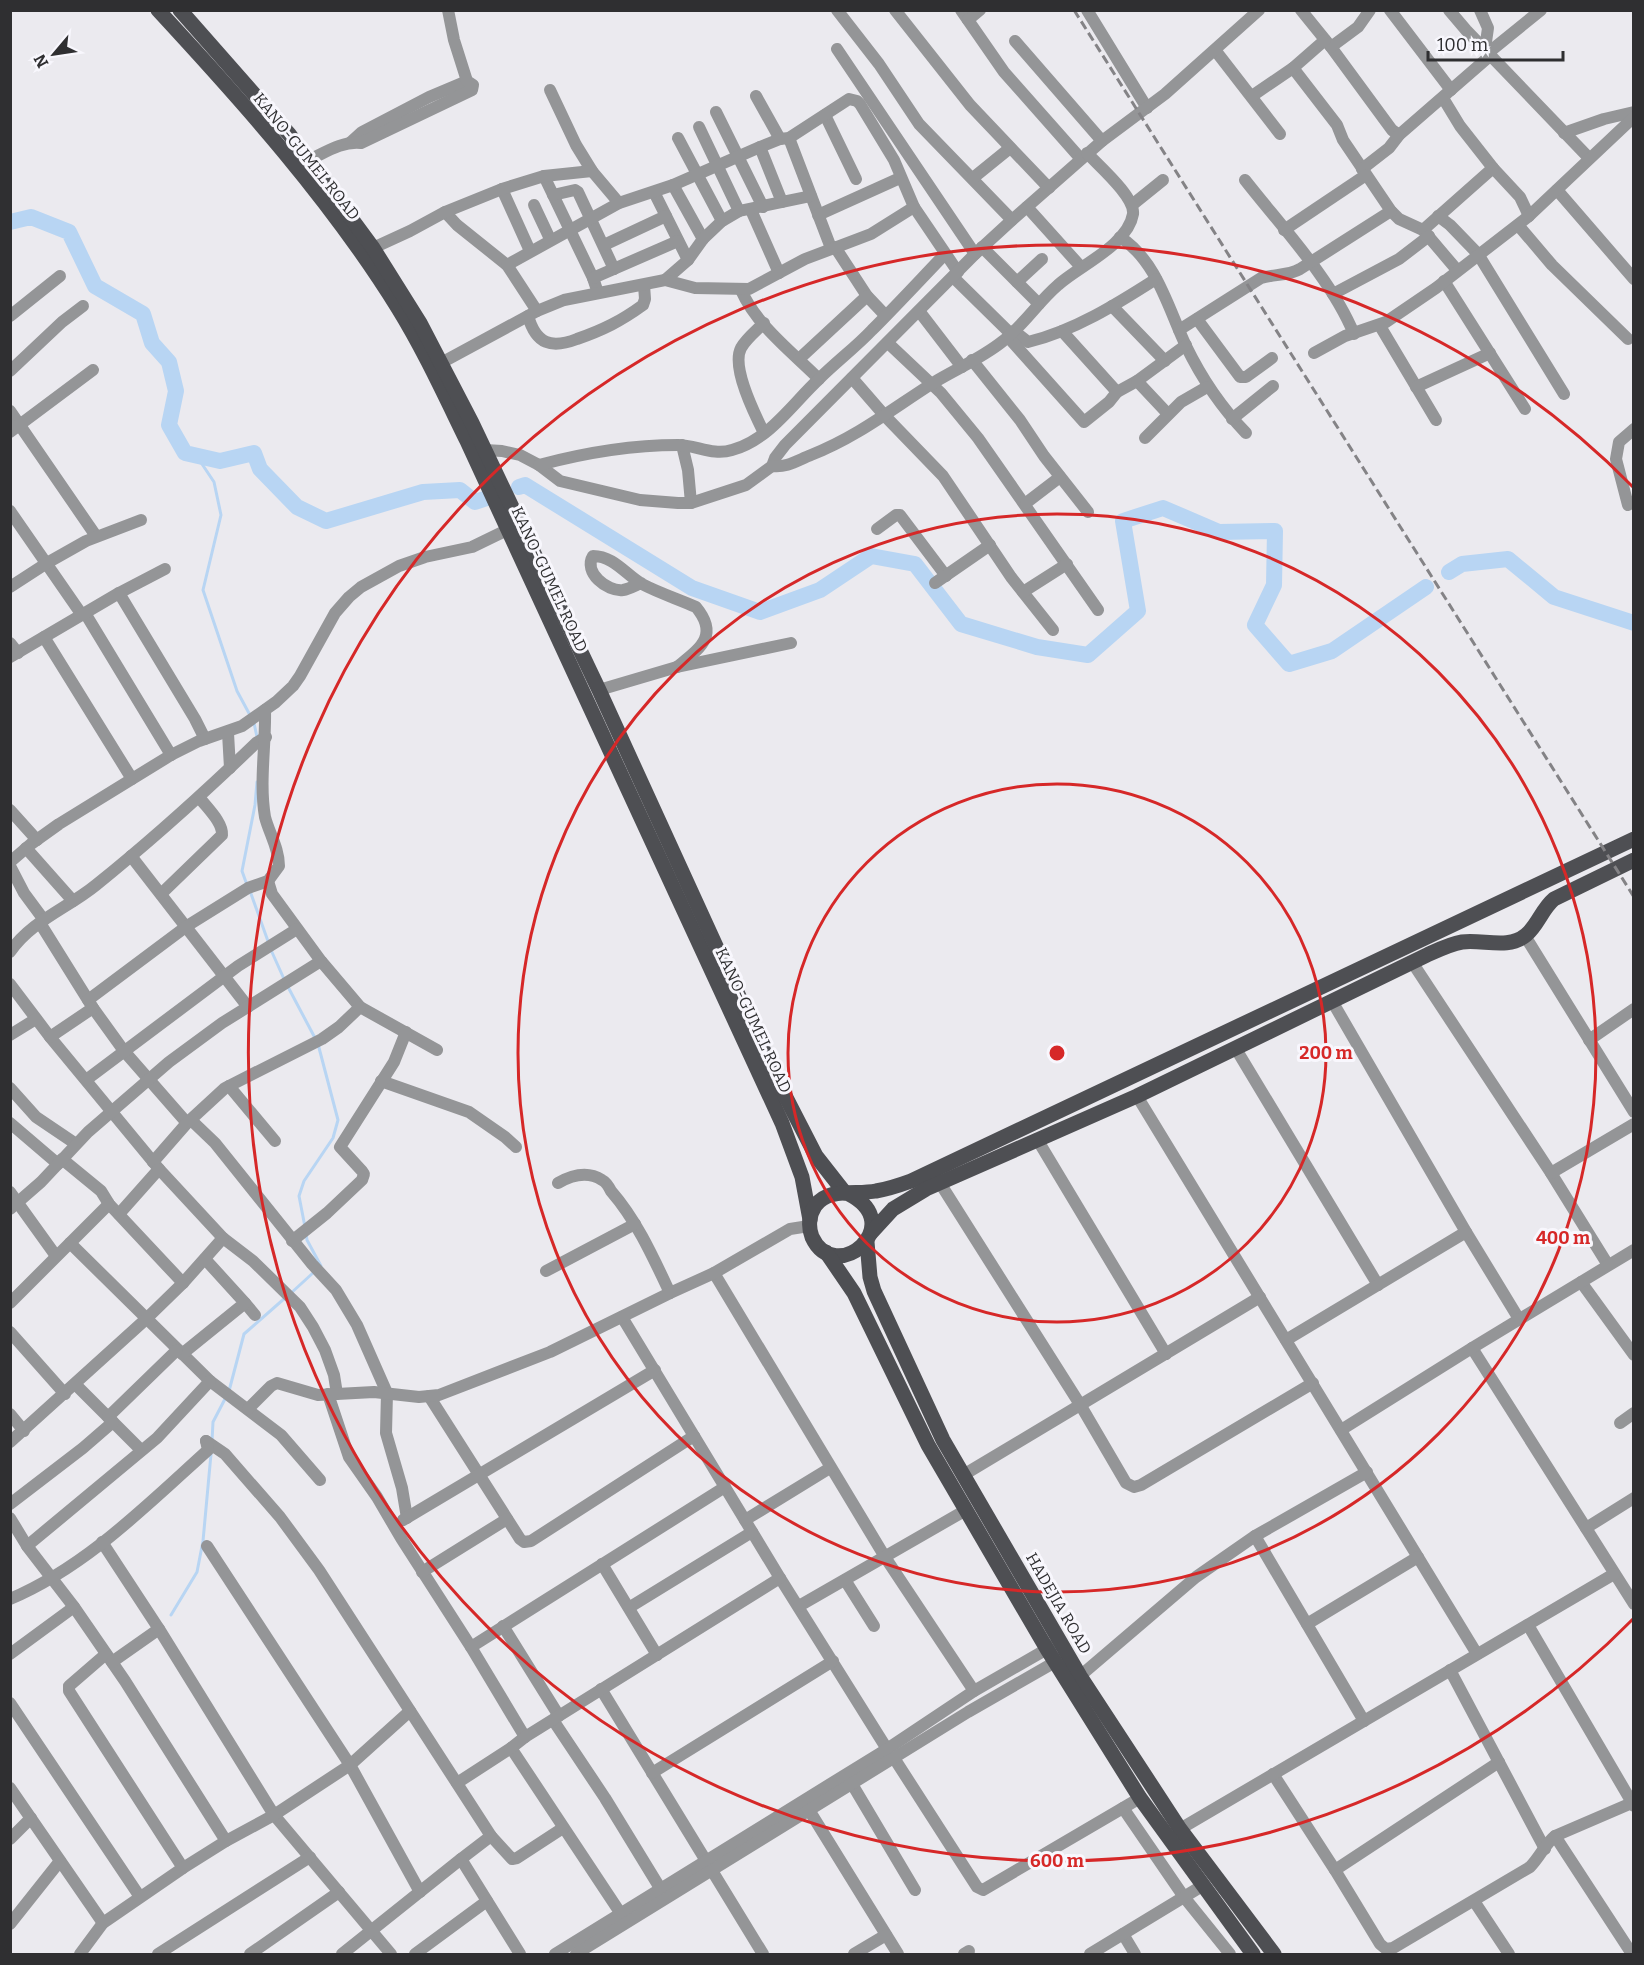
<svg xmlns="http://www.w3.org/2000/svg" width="1644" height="1965" viewBox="0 0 1644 1965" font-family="Bitter,serif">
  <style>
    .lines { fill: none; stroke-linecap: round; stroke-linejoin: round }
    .stream { stroke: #b8d5f3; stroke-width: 3 }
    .river { stroke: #b8d5f3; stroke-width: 16 }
    .minor { stroke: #949597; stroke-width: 12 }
    .major { stroke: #4e4f53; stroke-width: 15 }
    .rail { stroke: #848386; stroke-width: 3; stroke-dasharray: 9 4.5; stroke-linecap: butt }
    .ring { fill: none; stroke: #d62828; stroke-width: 3 }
    .labels { text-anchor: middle; stroke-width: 6; stroke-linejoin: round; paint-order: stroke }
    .street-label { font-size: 16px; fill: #2f2f31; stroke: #f8f7fd }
    .centre { fill: #d62828; stroke: #f8f7fd; stroke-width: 3 }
    .ring-label { font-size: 18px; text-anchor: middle; font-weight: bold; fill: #d62828; stroke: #f8f7fd; stroke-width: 6; stroke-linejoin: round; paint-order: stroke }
  </style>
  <rect width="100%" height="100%" fill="#ebeaef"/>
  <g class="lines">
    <!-- stream -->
    <g class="stream">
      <polyline points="196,455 214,482 221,515 203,590 237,691 251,717"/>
      <polyline points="254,723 257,737"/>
      <polyline points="247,885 242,871 255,805 257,782"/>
      <polyline points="250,891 269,944"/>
      <polyline points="271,950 284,979"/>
      <polyline points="287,985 315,1038"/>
      <polyline points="305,1227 299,1196 304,1181 333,1138 338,1120 318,1044"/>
      <polyline points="306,1234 307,1240 321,1266"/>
      <polyline points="290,1294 314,1272"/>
      <polyline points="229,1391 244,1334 285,1298"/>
      <polyline points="212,1441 213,1422 226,1397"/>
      <polyline points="171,1615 197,1572 203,1541 211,1454"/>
    </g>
    <!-- river -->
    <g class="river">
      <polyline points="10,222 31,217 69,232 95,286 143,314 152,343 169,362 176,391 169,425 185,453 220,461 254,453 260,469 297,507 326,521 423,492 460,490 475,502 487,498"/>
      <polyline points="519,487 525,485 692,588 760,612 820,590 871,556 915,564 961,624 1037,647 1088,655 1138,611 1123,521 1163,508 1219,532 1275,531 1274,585 1255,625 1289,664 1332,651 1426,587"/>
      <polyline points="1449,572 1462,564 1508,559 1554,597 1634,623"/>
    </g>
    <!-- minor -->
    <g class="minor">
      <polyline points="837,10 879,64 919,124 1012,220"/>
      <polyline points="895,10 970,105 1049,188"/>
      <polyline points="961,10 1004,72 1081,159"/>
      <polyline points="1087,10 1147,108"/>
      <polyline points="1301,10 1331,47 1392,130 1399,135"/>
      <polyline points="1390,10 1451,90"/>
      <polyline points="1449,10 1466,30 1589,158"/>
      <polyline points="1480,10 1488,28 1485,49"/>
      <polyline points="968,20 980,10"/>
      <polyline points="1015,41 1102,141"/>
      <polyline points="1331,47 1358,27 1370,10"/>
      <polyline points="837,49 975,254"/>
      <polyline points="1215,50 1280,134"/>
      <polyline points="1488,53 1541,10"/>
      <polyline points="1293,68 1337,125 1343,140 1391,211 1399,219 1423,230 1457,270"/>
      <polyline points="550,90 576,145 592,171 619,203"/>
      <polyline points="756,96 780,139"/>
      <polyline points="1252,96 1293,68 1325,40"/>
      <polyline points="1443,98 1460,126 1493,168 1520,197 1529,216"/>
      <polyline points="716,112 763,207"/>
      <polyline points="825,115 856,179"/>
      <polyline points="699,127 739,211"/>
      <polyline points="1564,133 1604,119 1634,112"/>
      <polyline points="678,138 722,221"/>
      <polyline points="789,138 831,248"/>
      <polyline points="351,142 362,132 429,97 467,81"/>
      <polyline points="760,147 782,202"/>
      <path d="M309,160C326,152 342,141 361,143L472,90L473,85L467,81L454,40L448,10"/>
      <polyline points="1362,169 1389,148 1399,135 1491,55"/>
      <polyline points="544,176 593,278 598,293"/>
      <polyline points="973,178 1010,148"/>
      <path d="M1245,180C1281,226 1332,280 1354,334"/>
      <polyline points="673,185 703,239"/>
      <polyline points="502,189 530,251"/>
      <polyline points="1557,190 1634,279"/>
      <polyline points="654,192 688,260"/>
      <polyline points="553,195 575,190 578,192 614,269"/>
      <polyline points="534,205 550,239"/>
      <polyline points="1132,205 1163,180"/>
      <polyline points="1027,207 1081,267"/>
      <polyline points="751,210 779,273"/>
      <polyline points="445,212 457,225 507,265 537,311"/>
      <polyline points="818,215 900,178"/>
      <polyline points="1438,216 1450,225 1478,254 1564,394"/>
      <polyline points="1518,225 1552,265 1628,339"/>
      <polyline points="1284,230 1366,175"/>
      <polyline points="1423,230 1493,168"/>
      <path d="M1120,237C1157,261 1168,308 1186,346C1202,379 1221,407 1246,433"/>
      <polyline points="604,245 666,216"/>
      <polyline points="835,247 867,296 885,315"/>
      <polyline points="982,247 1039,304"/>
      <polyline points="373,248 410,231 445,212 502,189 544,176 592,171"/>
      <polyline points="507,265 619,203 673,185 760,147 780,139 789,138 849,99 857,101 860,104 894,160 914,207 958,272"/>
      <polyline points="953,277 1011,334"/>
      <polyline points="593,278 678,241"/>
      <polyline points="665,280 688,260 703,239 722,221 739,211 811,196"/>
      <polyline points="1444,281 1525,409"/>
      <polyline points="1017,282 1042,259"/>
      <path d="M741,290C757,326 792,352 819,379"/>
      <polyline points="1333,294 1399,259 1429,236"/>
      <polyline points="1112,306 1165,361"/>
      <polyline points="919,311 962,367"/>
      <polyline points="10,316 60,276"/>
      <path d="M528,316C536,344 551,349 577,339C603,330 621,321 643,305L645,299L644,285"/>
      <polyline points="1197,319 1240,377 1246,377 1272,358"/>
      <path d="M764,323C756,331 746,339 741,348C731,367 755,415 764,433"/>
      <polyline points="1380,326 1436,420"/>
      <path d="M1179,330L1261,278C1274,274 1288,276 1300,269L1391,211"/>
      <path d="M1014,331L1028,342C1074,331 1117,304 1156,279"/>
      <polyline points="1062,331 1117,392"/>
      <polyline points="1008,337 1084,422 1109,402 1117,392 1137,381 1186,345"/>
      <polyline points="888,343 941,393 978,438 1098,610"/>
      <polyline points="1314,353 1345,336 1386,322 1436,288 1529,216 1634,117"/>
      <polyline points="799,359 867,296"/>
      <polyline points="972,360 1020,420 1044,456 1088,512"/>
      <polyline points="441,363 537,311 564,300 665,280 695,288 749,289 805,259 871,234 914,207"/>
      <polyline points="10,371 62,322 83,306"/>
      <polyline points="852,378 885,416 943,476 1011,577 1053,630"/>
      <polyline points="1137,381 1168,414"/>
      <polyline points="1416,387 1490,353"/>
      <polyline points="10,411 96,536"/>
      <polyline points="1232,419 1273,386"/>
      <polyline points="10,432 93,370"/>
      <polyline points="1145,438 1181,402 1207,387"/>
      <polyline points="682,445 688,470 691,503"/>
      <polyline points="485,450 502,451 520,455 539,465 560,481 640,500 678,503 691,503 746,485 772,466 775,458 785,445 975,254 1012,220 1102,141 1165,94 1259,10"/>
      <path d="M539,465C584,453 631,445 678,445C696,445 713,456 732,450C769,440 792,404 819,379C836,362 856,347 872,330C897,305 921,279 945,254"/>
      <path d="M772,466C787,468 798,460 811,455C857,437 892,409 933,383C956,369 982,358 1003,341C1024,325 1038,302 1058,285C1079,266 1128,245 1133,214C1135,197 1099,166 1087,153"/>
      <polyline points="1026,503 1060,477"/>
      <polyline points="1628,505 1616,459 1619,442 1634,429"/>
      <polyline points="10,511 82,615"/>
      <polyline points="877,529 896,515 900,515 946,576"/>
      <path d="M641,583C636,585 629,589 623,590C607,592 583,572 593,556C614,556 626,575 642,584C659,593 678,599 696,607C720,636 699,649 677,667"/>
      <polyline points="935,583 990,545"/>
      <polyline points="10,587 47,563 86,541 141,520"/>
      <polyline points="1023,592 1067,564"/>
      <polyline points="119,593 195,719 205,739"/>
      <polyline points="85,613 171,755"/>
      <polyline points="44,637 132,779"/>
      <polyline points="10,643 18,653"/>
      <polyline points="10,657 119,593 165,569"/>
      <polyline points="599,690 677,667 791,643"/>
      <polyline points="228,733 230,768"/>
      <polyline points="10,810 37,840"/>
      <polyline points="26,848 73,901"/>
      <polyline points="131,856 248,1007"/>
      <polyline points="10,862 31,844 59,824 171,755 199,741 242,726 276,702 293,686 300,676 335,613 349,597 361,587 399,566 425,557 472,547 507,530"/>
      <polyline points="10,866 24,893 44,920"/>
      <polyline points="268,881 272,894 321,961 360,1007 437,1050"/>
      <path d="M161,894L222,835C223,822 206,807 199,797"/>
      <polyline points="40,923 93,1008 124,1051 187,1123"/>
      <polyline points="1525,936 1634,1112"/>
      <path d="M10,952C31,921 68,908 96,885C152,840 205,792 256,743L266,737"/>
      <polyline points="1412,962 1551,1173 1608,1265"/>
      <polyline points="10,984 50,1037 159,1169 223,1238 253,1261 300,1307 313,1327 325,1350 334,1375 337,1394"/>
      <path d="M88,1000L187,926L248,888L268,881L279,866C279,848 269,833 265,817C259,782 266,744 265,710"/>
      <polyline points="1332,1001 1466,1232 1519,1319"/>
      <polyline points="10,1035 36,1019"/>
      <polyline points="50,1037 93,1008"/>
      <polyline points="1589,1040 1634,1009"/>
      <polyline points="1236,1049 1378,1285"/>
      <polyline points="86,1080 238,966 297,929"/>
      <polyline points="381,1081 469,1112 505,1137 516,1147"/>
      <polyline points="229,1086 275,1141"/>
      <polyline points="10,1088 36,1117 76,1144"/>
      <polyline points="1137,1096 1477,1654"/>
      <polyline points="191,1120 215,1143 312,1264 336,1290 357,1325 387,1393 386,1433 402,1488 407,1518"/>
      <polyline points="10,1123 58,1164"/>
      <polyline points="1037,1139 1166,1354"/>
      <polyline points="62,1159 101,1191 109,1204 183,1283"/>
      <polyline points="153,1162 187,1123 225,1088 322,1039 339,1027 360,1007"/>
      <polyline points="1551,1173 1634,1124"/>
      <path d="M558,1183C572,1175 588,1171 602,1180C606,1182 609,1187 611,1191C637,1221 653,1257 670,1293"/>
      <polyline points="940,1183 1081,1406 1126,1483 1134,1487 1141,1485 1313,1383"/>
      <polyline points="10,1192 56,1256"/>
      <polyline points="10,1209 41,1182 88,1132 169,1062 222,1023 321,961"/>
      <polyline points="119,1214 159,1169"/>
      <polyline points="292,1241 327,1213 362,1180 364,1174 362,1171 340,1147 394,1062 406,1032"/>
      <polyline points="70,1243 210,1381 281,1435 320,1480"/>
      <polyline points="546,1271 635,1224"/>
      <polyline points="714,1273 885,1557 974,1691"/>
      <polyline points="1581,1282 1634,1355"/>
      <polyline points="10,1303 109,1204"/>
      <polyline points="245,1303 255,1315"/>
      <polyline points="622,1317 780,1578 887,1749"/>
      <polyline points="10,1332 65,1394"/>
      <polyline points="1286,1340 1466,1232"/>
      <polyline points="1472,1348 1634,1604"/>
      <polyline points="182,1354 245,1303 205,1259"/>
      <polyline points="76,1385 141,1450"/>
      <polyline points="328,1394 349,1457 377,1497 401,1538 471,1647 525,1737"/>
      <polyline points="429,1396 520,1539 524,1542 531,1541 694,1436"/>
      <polyline points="248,1409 271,1386 277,1383 318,1395 374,1392 419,1397 439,1395 550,1352 670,1293 714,1273 790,1229 809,1226"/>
      <polyline points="10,1414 24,1431"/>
      <polyline points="108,1417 177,1350"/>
      <polyline points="1620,1423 1634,1413"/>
      <polyline points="1341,1430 1472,1348 1634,1250"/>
      <polyline points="206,1441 225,1454 280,1517 319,1570 491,1836 461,1859 520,1954"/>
      <polyline points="10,1442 145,1320 183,1283 223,1238"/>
      <polyline points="965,1474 1260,1297"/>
      <polyline points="10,1504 83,1448 113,1422"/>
      <polyline points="10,1518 27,1546 74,1607 125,1681 226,1841"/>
      <polyline points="403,1520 655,1370"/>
      <polyline points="745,1520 830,1468"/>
      <polyline points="1586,1528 1634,1498"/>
      <polyline points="1255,1536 1364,1721"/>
      <polyline points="102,1542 159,1629 274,1815 391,1954"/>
      <polyline points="27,1546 157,1438 210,1381"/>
      <polyline points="207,1546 350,1765 420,1892"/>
      <polyline points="602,1564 657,1655"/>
      <polyline points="422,1572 507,1519"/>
      <polyline points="845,1580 874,1626"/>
      <path d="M10,1599C86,1567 148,1504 208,1450L206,1441"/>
      <polyline points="799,1606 966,1510"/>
      <polyline points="630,1607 752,1532"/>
      <polyline points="1307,1624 1418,1557"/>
      <polyline points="1528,1625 1634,1806"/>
      <polyline points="503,1626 559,1716"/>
      <polyline points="471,1647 725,1487"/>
      <polyline points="10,1654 74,1607"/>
      <polyline points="106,1654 69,1686 69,1691 183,1868"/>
      <polyline points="112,1662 159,1629"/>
      <polyline points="1450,1670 1545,1849"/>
      <polyline points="1080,1676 1196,1577 1255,1536 1367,1472"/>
      <polyline points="601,1689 763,1954"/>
      <polyline points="10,1703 140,1897"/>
      <polyline points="553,1720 605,1798 660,1888"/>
      <polyline points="511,1748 621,1914"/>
      <polyline points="894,1758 977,1887 983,1890 1140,1798"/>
      <polyline points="652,1773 833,1661"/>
      <path d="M1273,1774L1335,1870L1380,1944L1386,1949L1393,1948L1530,1867C1540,1857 1545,1844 1555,1836L1634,1802"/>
      <polyline points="457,1783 511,1748 525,1737 780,1578"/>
      <polyline points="852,1784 915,1890"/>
      <polyline points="10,1788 103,1923"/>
      <polyline points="1123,1808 1184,1897 1230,1954"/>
      <polyline points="809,1810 898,1954"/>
      <polyline points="1180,1829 1614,1574"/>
      <polyline points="491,1836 512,1859 517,1858 563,1828"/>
      <polyline points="1555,1836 1632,1954"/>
      <polyline points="10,1839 31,1818"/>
      <polyline points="1335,1870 1499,1762"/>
      <polyline points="1474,1901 1509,1954"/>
      <polyline points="10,1924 60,1861"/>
      <polyline points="1123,1934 1135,1954"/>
      <polyline points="80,1954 103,1923 183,1868 226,1841 274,1815 350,1765 410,1711"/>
      <polyline points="158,1954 310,1857"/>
      <polyline points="250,1954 339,1892"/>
      <polyline points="342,1954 461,1859"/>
      <polyline points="415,1954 487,1901"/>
      <polyline points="555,1954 887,1749 974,1691 1054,1645"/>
      <polyline points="576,1954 968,1712 1062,1658"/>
      <polyline points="854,1954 886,1935"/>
      <polyline points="964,1954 969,1951"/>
      <polyline points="1090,1954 1202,1886"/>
    </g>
    <!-- major -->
    <g class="major">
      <path d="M158,10C244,103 331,200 398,308C424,350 445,396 467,441L782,1123L802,1177L810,1220"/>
      <polyline points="180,10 289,134 373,248 420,323 472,423 599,690 779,1084 816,1156 845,1193"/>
      <path d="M849,1194C909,1225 835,1287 812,1237C808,1227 809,1215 815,1206C828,1187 856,1195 876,1191C888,1189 900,1185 911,1181L1634,839"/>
      <path d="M871,1233L893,1209L926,1189L1137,1096L1427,955C1438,950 1450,944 1462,942C1483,939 1508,950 1526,935C1538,925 1542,909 1554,899L1634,860"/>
      <polyline points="867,1242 870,1277 874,1291 943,1440 1080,1676 1180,1829 1274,1954"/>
      <polyline points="826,1252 854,1293 928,1445 1047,1649 1140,1798 1253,1954"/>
    </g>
    <!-- rail -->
    <polyline class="rail" points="1074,10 1634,897"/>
  </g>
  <!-- distance rings -->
  <g class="ring">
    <circle cx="1057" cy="1053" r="269"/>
    <circle cx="1057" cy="1053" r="539"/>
    <path d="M1633 1619A808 808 0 1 1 1633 487"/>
  </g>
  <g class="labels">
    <!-- street labels -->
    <g class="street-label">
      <text transform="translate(307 156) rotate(51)" y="6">KANO-GUMEL ROAD</text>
      <text transform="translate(550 579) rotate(65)" y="6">KANO-GUMEL ROAD</text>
      <text transform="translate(754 1020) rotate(65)" y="6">KANO-GUMEL ROAD</text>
      <text transform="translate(1059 1603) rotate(60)" y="6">HADEJIA ROAD</text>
    </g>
  </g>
  <circle cx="1057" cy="1053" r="9" class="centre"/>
  <g class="ring-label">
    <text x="1326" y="1059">200 m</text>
    <text x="1563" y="1244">400 m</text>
    <text x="1057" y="1867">600 m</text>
  </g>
  <!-- border -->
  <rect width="1644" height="1965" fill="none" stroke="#2f2f31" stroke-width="24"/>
  <!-- north arrow -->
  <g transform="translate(54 54) rotate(241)" stroke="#f8f7fd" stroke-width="4.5" paint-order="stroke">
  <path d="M0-4.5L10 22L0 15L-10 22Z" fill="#2f2f31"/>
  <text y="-9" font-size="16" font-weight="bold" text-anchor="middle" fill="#2f2f31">N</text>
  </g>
  <!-- scale -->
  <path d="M1428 51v9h135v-9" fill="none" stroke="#2f2f31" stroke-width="3"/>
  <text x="1437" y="51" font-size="18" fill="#2f2f31" stroke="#f8f7fd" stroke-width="4.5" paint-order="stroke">100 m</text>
</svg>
